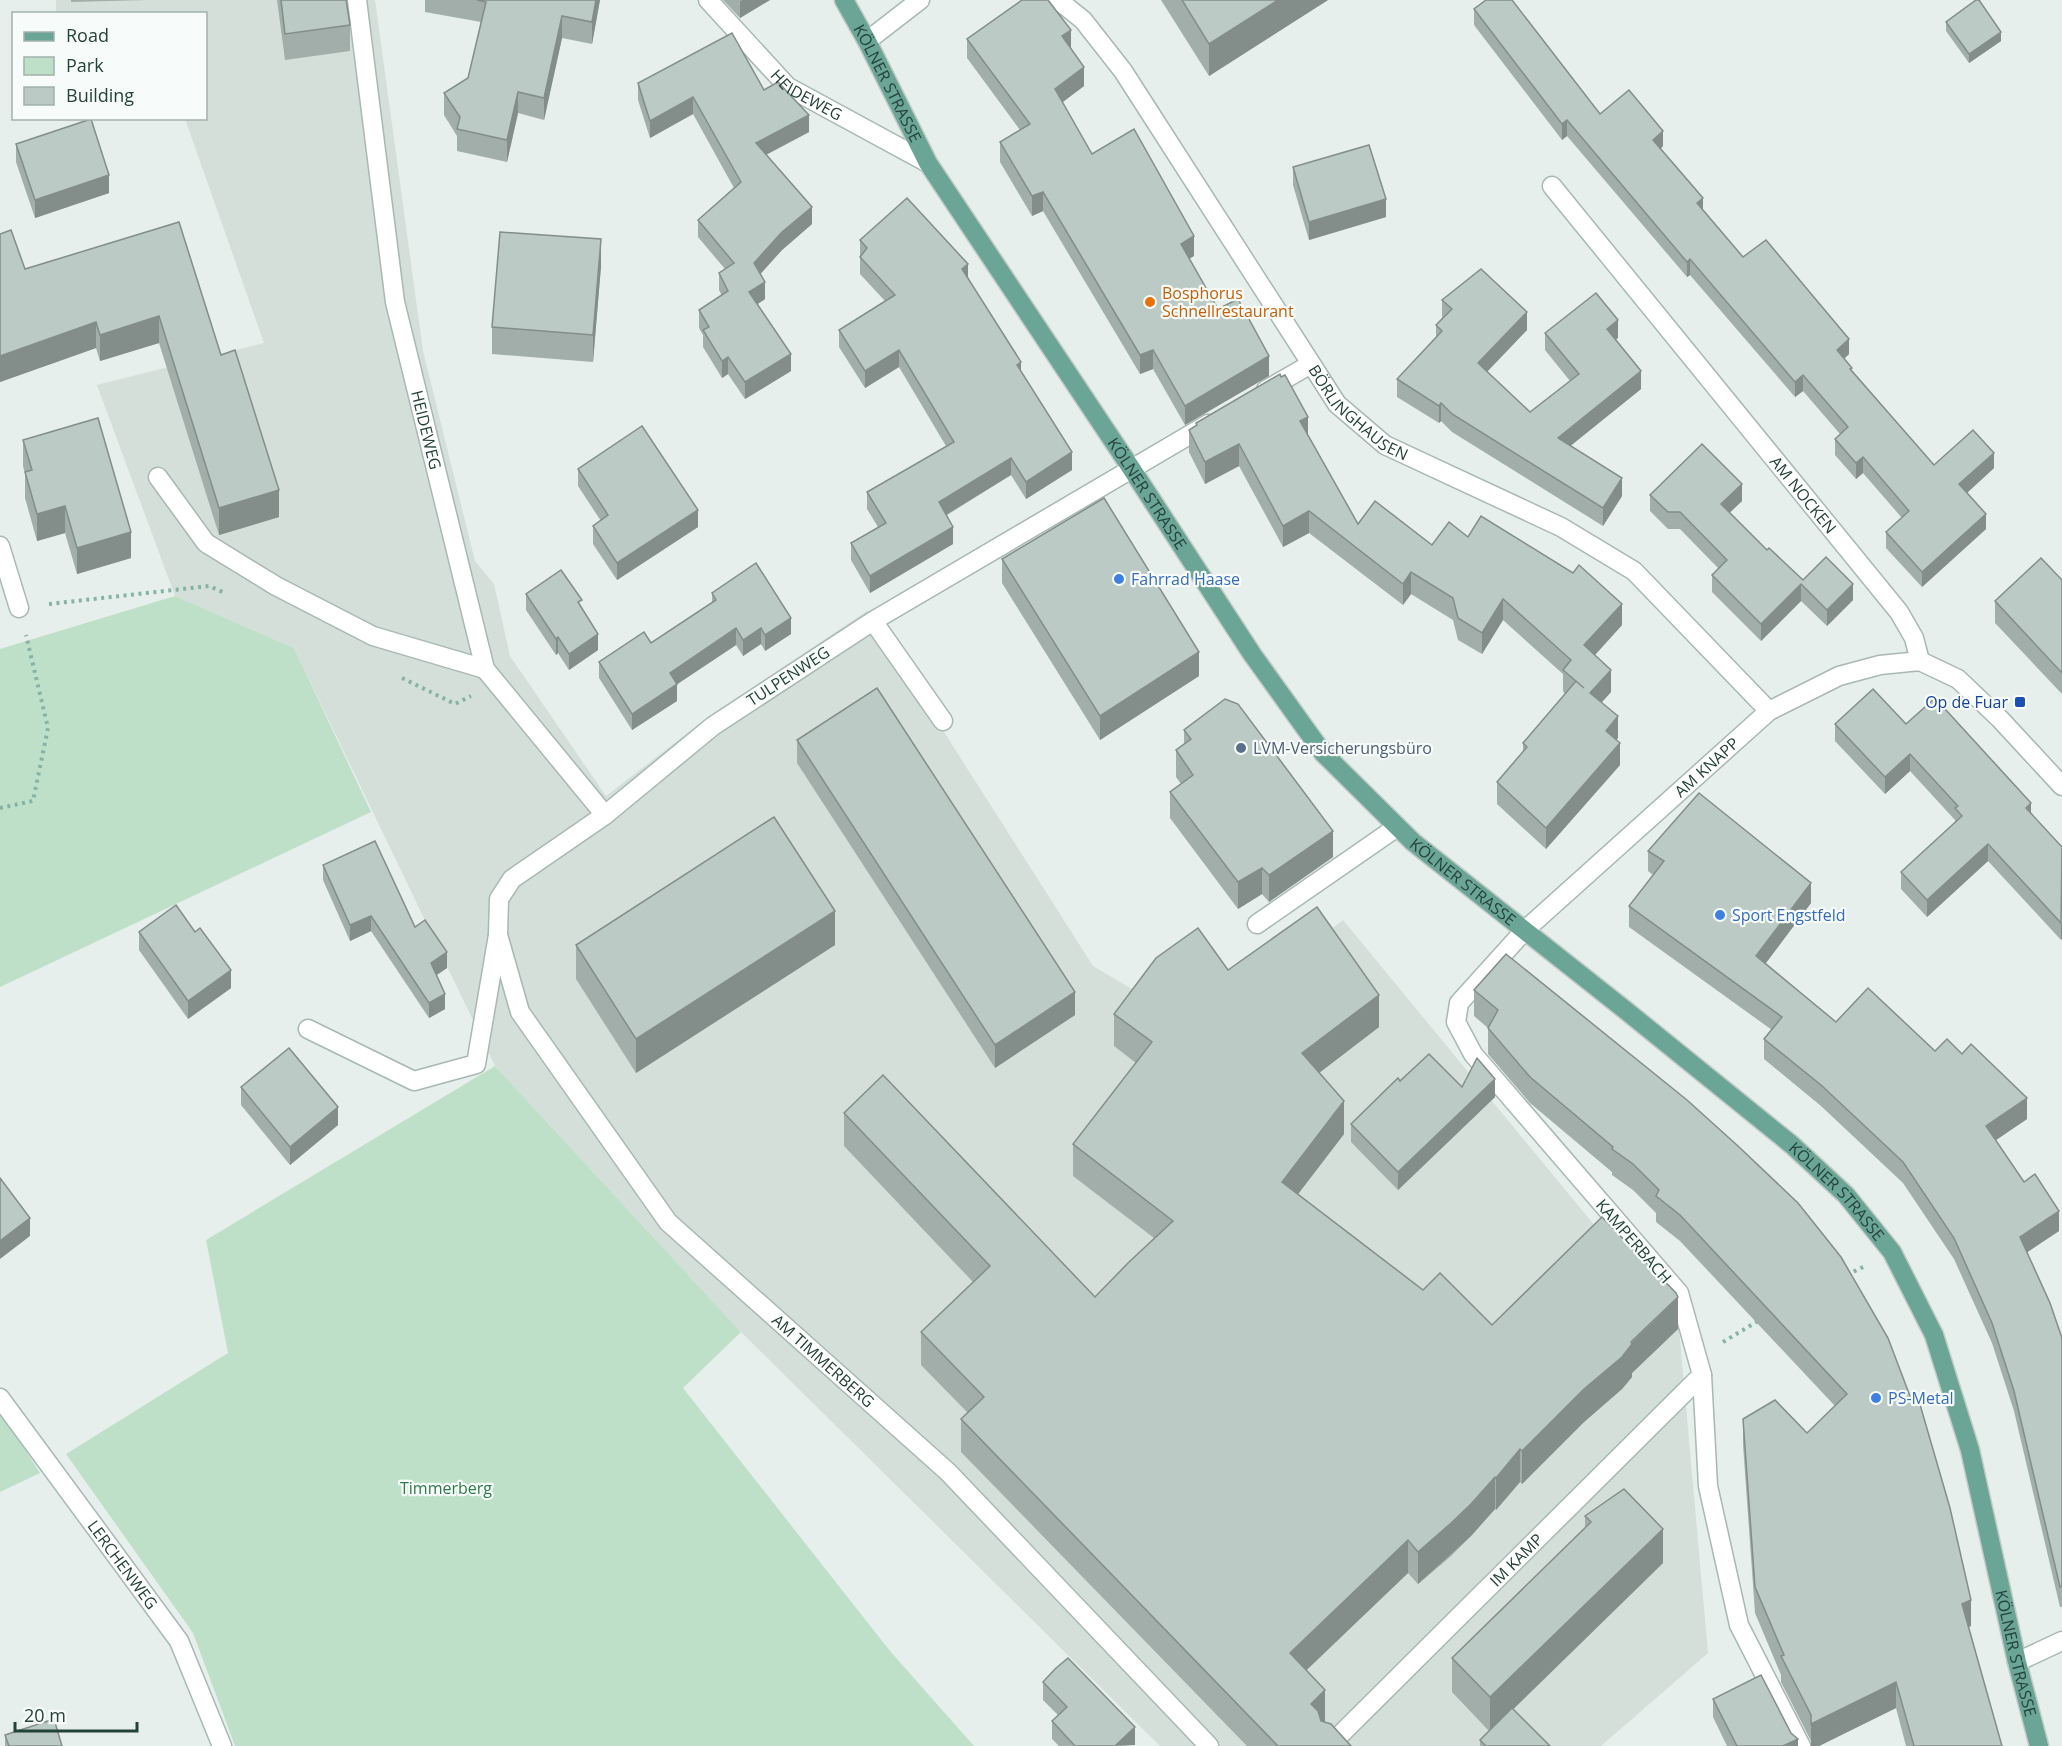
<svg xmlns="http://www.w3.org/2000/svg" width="2062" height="1746" viewBox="0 0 2062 1746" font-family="'Open Sans',sans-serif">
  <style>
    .built { fill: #d4dfda }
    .green { fill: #bfe0c8 }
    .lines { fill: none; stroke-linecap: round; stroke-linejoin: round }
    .service-casing { stroke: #a8b8b2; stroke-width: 21 }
    .minor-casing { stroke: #a8b8b2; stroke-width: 21 }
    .primary-casing { stroke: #c2cac8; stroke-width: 21 }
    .path { stroke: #86b3a5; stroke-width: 4; stroke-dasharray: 3 4.5; stroke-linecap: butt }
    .service { stroke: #fff; stroke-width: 18 }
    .minor { stroke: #fff; stroke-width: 18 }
    .primary { stroke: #6aa596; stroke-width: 18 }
    .wall { fill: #a1aea9 }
    .shaded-wall { fill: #838d89 }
    .building { fill: #bbcac4; stroke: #838d89; stroke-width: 1.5 }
    .food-dot { fill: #e8710a; stroke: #f7fbf9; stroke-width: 2 }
    .shop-dot { fill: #3f7fe0; stroke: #f7fbf9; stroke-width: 2 }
    .transit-dot { fill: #1a4fb4; stroke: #f7fbf9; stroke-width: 2 }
    .service-dot { fill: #5c6f8a; stroke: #f7fbf9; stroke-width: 2 }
    .labels { text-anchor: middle; stroke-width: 4.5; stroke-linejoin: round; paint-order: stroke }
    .street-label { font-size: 16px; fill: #24423a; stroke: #f7fbf9 }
    .food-label { font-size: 16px; fill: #c56008; stroke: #f7fbf9; text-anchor: start }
    .shop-label { font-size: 16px; fill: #366cbe; stroke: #f7fbf9; text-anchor: start }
    .transit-label { font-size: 16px; fill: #164399; stroke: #f7fbf9; text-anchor: end }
    .service-label { font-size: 16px; fill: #4e5e75; stroke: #f7fbf9; text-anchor: start }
    .park-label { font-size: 16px; fill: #2d7a4b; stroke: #f7fbf9 }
  </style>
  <rect width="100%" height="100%" fill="#e6efeb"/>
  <!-- built -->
  <polygon class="built" points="56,0 375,0 423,351 475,561 494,584 510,656 606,796 708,717 867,611 1093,966 1200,1029 1343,920 1679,1328 1708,1653 1601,1746 1160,1746 741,1332 495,1066 294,648 175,596 97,385 264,343 185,119 206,118 206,14 56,13"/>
  <!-- green -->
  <g class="green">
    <polygon points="175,596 294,648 371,812 0,987 0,649"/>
    <polygon points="495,1066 741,1332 683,1388 890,1651 974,1746 235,1746 193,1633 66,1454 228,1353 206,1240"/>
    <polygon points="0,1411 40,1473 0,1492"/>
  </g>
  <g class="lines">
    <defs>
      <g id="service">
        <polyline points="158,477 206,543 276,586 373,636 485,669"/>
        <polyline points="873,621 943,721"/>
        <polyline points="1257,924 1397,827"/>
        <polyline points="308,1029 414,1081 476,1064 498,935"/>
      </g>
      <g id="minor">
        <path id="s1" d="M357,0L395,302L485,669L605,815"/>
        <path id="s2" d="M708,0L788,87L928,163"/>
        <path id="s3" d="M1058,0L1083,20L1123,71L1337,404L1385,445L1561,527L1634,571L1769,711"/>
        <polyline points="867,41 920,0"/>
        <path id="s4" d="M1552,186L1899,612L1914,638L1920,661"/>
        <polyline points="1266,390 1311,364"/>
        <path id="s5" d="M1208,424L873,621L713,726L605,815L512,879L499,899L498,935L520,1012L668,1222L948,1472L1209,1746"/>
        <polyline points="0,546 19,608"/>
        <path id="s6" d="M0,1398L179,1641L222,1746"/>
        <polyline points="2017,1662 2062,1641"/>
        <path id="s7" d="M1329,1746L1702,1375"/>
        <path id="s8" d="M1801,1746L1739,1625L1708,1486L1702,1375L1679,1293L1473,1054L1456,1022L1459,1003L1524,931L1769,711L1839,676L1880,665L1920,661L1958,679L2000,719L2062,786"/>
      </g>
      <g id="primary">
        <path id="s9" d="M844,0L867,41L928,163L1131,468L1252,654L1323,753L1413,842L1624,1009L1792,1145L1846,1195L1892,1252L1934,1335L1970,1450L2017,1662L2039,1746"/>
      </g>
    </defs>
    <!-- service casing -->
    <use href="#service" class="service-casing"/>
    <!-- minor casing -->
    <use href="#minor" class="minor-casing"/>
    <!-- primary casing -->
    <use href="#primary" class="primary-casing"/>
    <!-- path -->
    <g class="path">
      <polyline points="49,604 209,586 225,593"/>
      <polyline points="402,678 455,704 471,696"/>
      <polyline points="0,808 33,801 48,728 26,635"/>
      <polyline points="1847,1275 1865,1266"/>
      <polyline points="1723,1342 1758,1321"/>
    </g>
    <!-- service -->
    <use href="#service" class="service"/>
    <!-- minor -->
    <use href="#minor" class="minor"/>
    <!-- primary -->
    <use href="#primary" class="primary"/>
  </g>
  <!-- wall -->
  <g class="wall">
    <polygon points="71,0 147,0 71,2"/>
    <polygon points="277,0 346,0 350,25 350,51 285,60"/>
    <polygon points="425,0 600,0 592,44 562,38 544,120 518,113 507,162 457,151 457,136 444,115 444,93 468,78 481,22 425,12"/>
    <polygon points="723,0 770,0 740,18"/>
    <polygon points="1161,0 1328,0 1209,76"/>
    <polygon points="1474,9 1600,114 1663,146 1661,149 1703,210 1743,257 1849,354 1844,359 1852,370 1934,465 1994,468 1967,493 1986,529 1922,587 1886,548 1886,532 1902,518 1863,473 1856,479 1835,455 1835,439 1840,434 1803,391 1795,397 1690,275 1687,277 1567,136 1562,140 1474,25"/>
    <polygon points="1946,22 2001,41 1969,63 1946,31"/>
    <polygon points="967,39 1071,48 1084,86 1062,102 1092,154 1194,256 1189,258 1218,309 1269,376 1185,425 1153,369 1140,374 1043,211 1032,216 1000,162 1000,142 1020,130 967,58"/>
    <polygon points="638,83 764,90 809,132 766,155 812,224 782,250 760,274 765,299 758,304 791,371 745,399 728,374 722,378 703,347 703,335 699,328 699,310 722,296 719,290 719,273 725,269 698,237 698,220 734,188 693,114 650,138 638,100"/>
    <polygon points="16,144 109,193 35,218 16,162"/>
    <polygon points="1293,167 1386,217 1309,240 1293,185"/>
    <polygon points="179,222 221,355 279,517 219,535 159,343 100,361 96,348 0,382 0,234 25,269"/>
    <polygon points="860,240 968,277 1021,372 1072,470 1026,499 1011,475 947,515 953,544 870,593 851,560 851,543 878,527 867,509 867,492 946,446 899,367 865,388 839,347 839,330 885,301 860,274"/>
    <polygon points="601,266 593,362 492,354 492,327"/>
    <polygon points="1442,300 1527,330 1487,372 1530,412 1570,381 1545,350 1545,333 1618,338 1615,339 1641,389 1570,446 1622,496 1603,526 1452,432 1441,421 1439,423 1397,397 1397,379 1436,337 1436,325 1442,318"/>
    <polygon points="1196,423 1308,435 1358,524 1432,545 1468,537 1622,625 1595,655 1611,692 1602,702 1618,738 1616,740 1620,765 1546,849 1497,804 1497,782 1523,752 1523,743 1565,694 1563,691 1563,674 1503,620 1482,654 1458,640 1453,620 1411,594 1403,605 1309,533 1283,547 1239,466 1205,484 1189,452 1189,430 1196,426"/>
    <polygon points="23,440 131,558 77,574 65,533 37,541 25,498 25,474 23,466"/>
    <polygon points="578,469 698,527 617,580 593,544 593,526 601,521 578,486"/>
    <polygon points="1650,495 1742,501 1729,513 1767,550 1803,580 1853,600 1827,626 1801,601 1761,641 1712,592 1712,575 1718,568 1680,529 1668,529 1650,511"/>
    <polygon points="1002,559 1199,676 1100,740 1002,583"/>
    <polygon points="2062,580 2062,694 1995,623 1995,601"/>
    <polygon points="712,593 791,634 765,651 761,644 743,656 736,645 677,684 677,701 632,730 599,678 599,662 651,643 712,603"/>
    <polygon points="526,594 582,608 598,650 569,670 558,653 556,655 526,610"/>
    <polygon points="1835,724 1906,724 2031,814 2062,847 2061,940 1988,861 1927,917 1901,889 1901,872 1955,822 1955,820 1910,771 1885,794 1835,741"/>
    <polygon points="1184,730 1333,857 1269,902 1262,894 1238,909 1170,818 1170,792 1181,784 1176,777 1176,750 1184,745"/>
    <polygon points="797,740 1075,1015 995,1068 797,763"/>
    <polygon points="1648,851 1811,903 1766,963 1836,1022 1935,1051 2027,1119 1995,1140 2059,1231 2027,1252 2062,1338 2062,1607 2060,1607 2014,1411 1992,1343 1954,1259 1903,1183 1821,1106 1764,1059 1764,1039 1772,1030 1629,927 1629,906 1653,875 1648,871"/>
    <polygon points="323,865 415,927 447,968 436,975 445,1009 429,1018 371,931 350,941 323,880"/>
    <polygon points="139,932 231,988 188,1019 139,950"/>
    <polygon points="576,945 835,945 636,1073 576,979"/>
    <polygon points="1228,970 1379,1027 1319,1073 1344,1134 1298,1194 1423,1290 1492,1325 1678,1329 1632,1373 1632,1377 1622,1389 1584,1422 1522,1484 1520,1482 1496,1510 1495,1509 1471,1536 1450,1557 1418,1584 1408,1573 1306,1670 1325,1723 1351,1746 1247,1746 961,1452 961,1419 968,1413 921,1365 921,1332 973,1282 844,1146 844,1113 1095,1297 1154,1238 1073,1176 1073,1144 1136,1063 1114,1046 1114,1014"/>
    <polygon points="1474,990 1738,1146 1971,1626 1969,1627 2002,1746 1906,1746 1896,1708 1819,1746 1811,1746 1811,1741 1781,1682 1781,1675 1755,1613 1743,1445 1743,1419 1807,1433 1835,1406 1680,1241 1656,1222 1656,1213 1633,1190 1612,1175 1612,1172 1530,1103 1488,1054 1488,1028 1474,1016"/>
    <polygon points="1400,1081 1462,1087 1495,1097 1398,1190 1351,1142 1351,1124"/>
    <polygon points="241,1087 338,1125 290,1165 241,1105"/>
    <polygon points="1585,1516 1663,1563 1513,1709 1550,1746 1480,1746 1480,1740 1489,1731 1452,1692 1452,1658 1585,1528"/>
    <polygon points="1043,1682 1135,1745 1059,1746 1052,1739 1052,1721 1058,1715 1043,1700"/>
    <polygon points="1713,1699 1798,1746 1727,1746 1713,1717"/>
    <polygon points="5,1735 62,1746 5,1746"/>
  </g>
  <!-- shaded-wall -->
  <g class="shaded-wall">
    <polygon points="596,0 600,0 592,44 592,22"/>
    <polygon points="742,0 770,0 740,18 740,2"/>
    <polygon points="1278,0 1328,0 1209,76 1209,44"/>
    <polygon points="562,16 562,38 544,120 544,98"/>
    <polygon points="1071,30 1071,50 1062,36"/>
    <polygon points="2001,32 2001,41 1969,63 1969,54"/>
    <polygon points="1084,67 1084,86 1055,108 1055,89"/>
    <polygon points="518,92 518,113 507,162 507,140"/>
    <polygon points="693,97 693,114 650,138 650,121"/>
    <polygon points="809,115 809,132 756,160 756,143"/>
    <polygon points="1567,120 1567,136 1562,140 1562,124"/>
    <polygon points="1663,131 1663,146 1653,155 1653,140"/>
    <polygon points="109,175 109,193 35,218 35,200"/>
    <polygon points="1043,192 1043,211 1032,216 1032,196"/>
    <polygon points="1703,198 1703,213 1697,203"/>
    <polygon points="1386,199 1386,217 1309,240 1309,222"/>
    <polygon points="812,207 812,224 782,250 754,281 754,263 782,232"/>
    <polygon points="1194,236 1194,256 1181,264 1181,244"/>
    <polygon points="601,239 601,266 593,362 593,335"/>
    <polygon points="1690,259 1690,275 1687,277 1687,262"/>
    <polygon points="968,264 968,281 962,269"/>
    <polygon points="765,282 765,299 749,309 749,292"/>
    <polygon points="1527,312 1527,330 1478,381 1478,363"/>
    <polygon points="159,316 159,343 100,361 100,335"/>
    <polygon points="1618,320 1618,338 1607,346 1607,329"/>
    <polygon points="96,322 96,348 0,382 0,356"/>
    <polygon points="1849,339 1849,354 1837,365 1837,350"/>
    <polygon points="899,350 899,367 865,388 865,371"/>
    <polygon points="1153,350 1153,369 1140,374 1140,355"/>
    <polygon points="791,354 791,371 745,399 745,382"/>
    <polygon points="1269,356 1269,376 1185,425 1185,406"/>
    <polygon points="728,357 728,374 722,378 722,361"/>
    <polygon points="1021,362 1021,379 1017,365"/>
    <polygon points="1641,371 1641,389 1558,456 1558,438"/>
    <polygon points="1803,375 1803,391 1795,397 1795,382"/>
    <polygon points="1441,403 1441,421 1439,423 1439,406"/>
    <polygon points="1308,417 1308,438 1300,421"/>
    <polygon points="1239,444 1239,466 1205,484 1205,462"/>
    <polygon points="1072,452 1072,470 1026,499 1026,482"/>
    <polygon points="1994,453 1994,468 1959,500 1959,484"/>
    <polygon points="1863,457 1863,473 1856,479 1856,463"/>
    <polygon points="1011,458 1011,475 939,519 939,502"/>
    <polygon points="1622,478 1622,496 1603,526 1603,508"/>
    <polygon points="1742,484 1742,501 1721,521 1721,504"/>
    <polygon points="279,490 279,517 219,535 219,508"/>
    <polygon points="65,506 65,533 37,541 37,514"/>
    <polygon points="698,510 698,527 617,580 617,563"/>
    <polygon points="1309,511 1309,533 1283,547 1283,526"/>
    <polygon points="1986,514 1986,529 1922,587 1922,572"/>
    <polygon points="953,527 953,544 870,593 870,576"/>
    <polygon points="131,532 131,558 77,574 77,548"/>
    <polygon points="1411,572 1411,594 1403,605 1403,584"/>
    <polygon points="1801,584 1801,601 1761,641 1761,624"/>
    <polygon points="1853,584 1853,600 1827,626 1827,610"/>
    <polygon points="1503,599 1503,620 1482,654 1482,633"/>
    <polygon points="1622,604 1622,625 1584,667 1584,645"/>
    <polygon points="791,618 791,634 765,651 765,635"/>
    <polygon points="736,628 736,645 670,689 670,673"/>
    <polygon points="761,628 761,644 743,656 743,640"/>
    <polygon points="598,634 598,650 569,670 569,654"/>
    <polygon points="558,637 558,653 556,655 556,639"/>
    <polygon points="1199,652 1199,676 1100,740 1100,716"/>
    <polygon points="1611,670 1611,692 1590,715 1590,693"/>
    <polygon points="677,684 677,701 632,730 632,714"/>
    <polygon points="1618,716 1618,738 1606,752 1606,731"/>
    <polygon points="1620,743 1620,765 1546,849 1546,828"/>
    <polygon points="1910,754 1910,771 1885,794 1885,777"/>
    <polygon points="2031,803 2031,820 2026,808"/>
    <polygon points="1333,831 1333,857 1269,902 1269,875"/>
    <polygon points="1988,844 1988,861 1927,917 1927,900"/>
    <polygon points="1262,868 1262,894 1238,909 1238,882"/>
    <polygon points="1811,883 1811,903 1756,976 1756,956"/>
    <polygon points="835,911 835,945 636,1073 636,1039"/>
    <polygon points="371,916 371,931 350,941 350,925"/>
    <polygon points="2062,922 2062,939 2061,940 2061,923"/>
    <polygon points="447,952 447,968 431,979 431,963"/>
    <polygon points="231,970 231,988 188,1019 188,1001"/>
    <polygon points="1075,992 1075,1015 995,1068 995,1045"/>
    <polygon points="445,994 445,1009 429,1018 429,1003"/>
    <polygon points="1379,995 1379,1027 1302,1086 1302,1053"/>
    <polygon points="1495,1079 1495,1097 1398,1190 1398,1172"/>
    <polygon points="2027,1098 2027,1119 1986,1147 1986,1126"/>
    <polygon points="1344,1101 1344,1134 1282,1215 1282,1182"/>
    <polygon points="338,1107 338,1125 290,1165 290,1147"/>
    <polygon points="2059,1211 2059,1231 2020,1257 2020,1237"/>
    <polygon points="30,1218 30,1236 0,1259 0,1241"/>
    <polygon points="1678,1297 1678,1329 1632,1373 1632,1377 1622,1389 1584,1422 1522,1484 1522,1451"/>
    <polygon points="1520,1449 1520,1482 1496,1510 1496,1478"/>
    <polygon points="1495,1477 1495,1509 1471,1536 1418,1584 1418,1552"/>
    <polygon points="1663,1529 1663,1563 1490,1732 1490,1697"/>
    <polygon points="1408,1540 1408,1573 1290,1686 1290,1653"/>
    <polygon points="1971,1600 1971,1626 1962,1630 1962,1604"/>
    <polygon points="1896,1682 1896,1708 1819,1746 1811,1746 1811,1724"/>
    <polygon points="1325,1690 1325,1723 1311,1736 1311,1704"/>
    <polygon points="1135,1727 1135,1745 1115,1746"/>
    <polygon points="1798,1739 1798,1746 1783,1746"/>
  </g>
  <!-- building -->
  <g class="building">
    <polygon points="281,0 346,0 350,25 285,34"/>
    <polygon points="477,0 596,0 592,22 562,16 544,98 518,92 507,140 457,129 460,117 444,93 468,78 486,2"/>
    <polygon points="1022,0 1048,0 1071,30 1062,36 1084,67 1055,89 1092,154 1134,129 1194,236 1181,244 1218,309 1238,299 1269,356 1185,406 1153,350 1140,355 1043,192 1032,196 1000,142 1030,124 967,39"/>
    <polygon points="1182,0 1278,0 1209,44"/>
    <polygon points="1486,0 1512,0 1600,114 1629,90 1663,131 1653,140 1703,198 1697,203 1743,257 1766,240 1849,339 1837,350 1852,368 1850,369 1934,465 1973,430 1994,453 1959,484 1986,514 1922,572 1886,532 1909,511 1863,457 1856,463 1835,439 1848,427 1803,375 1795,382 1690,259 1687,262 1567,120 1562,124 1474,9"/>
    <polygon points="1976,0 1979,0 2001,32 1969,54 1946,22"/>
    <polygon points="732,33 764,90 778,82 809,115 756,143 812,207 782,232 754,263 765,282 749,292 791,354 745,382 728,357 722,361 703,330 709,327 699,310 728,291 719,273 734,263 698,220 741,182 693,97 650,121 638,83"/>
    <polygon points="91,119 109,175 35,200 16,144"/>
    <polygon points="1369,145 1386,199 1309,222 1293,167"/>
    <polygon points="907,198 968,264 962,269 1021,362 1017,365 1072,452 1026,482 1011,458 939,502 953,527 870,576 851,543 886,523 867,492 954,442 899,350 865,371 839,330 895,295 860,257 867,248 860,240"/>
    <polygon points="179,222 221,355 235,350 279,490 219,508 159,316 100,335 96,322 0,356 0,234 11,230 25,269"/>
    <polygon points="500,232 601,239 593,335 492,327"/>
    <polygon points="1481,269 1527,312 1478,363 1530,412 1579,374 1545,333 1596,293 1618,320 1607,329 1641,371 1558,438 1622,478 1603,508 1452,414 1441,403 1439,406 1397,379 1442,331 1436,325 1452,309 1442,300"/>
    <polygon points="1280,374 1281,377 1285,375 1308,417 1300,421 1358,524 1375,501 1432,545 1449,522 1468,537 1481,516 1573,573 1579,565 1622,604 1584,645 1611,670 1590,693 1618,716 1606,731 1620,743 1546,828 1497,782 1527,747 1523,743 1576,681 1584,688 1563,670 1571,660 1503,599 1482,633 1458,618 1453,598 1411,572 1403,584 1309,511 1283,526 1239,444 1205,462 1189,430 1197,425 1196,423"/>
    <polygon points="98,418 131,532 77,548 65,506 37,514 25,472 32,470 23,440"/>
    <polygon points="642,426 698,510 617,563 593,526 608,515 578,469"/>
    <polygon points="1702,444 1742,484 1721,504 1767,550 1769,548 1803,580 1826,557 1853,584 1827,610 1801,584 1761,624 1712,575 1727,560 1680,512 1668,512 1650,495"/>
    <polygon points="1104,498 1199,652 1100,716 1002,559"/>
    <polygon points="2041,558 2062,580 2062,673 1995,601"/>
    <polygon points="756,563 791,618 765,635 761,628 743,640 736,628 670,673 677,684 632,714 599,662 644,632 651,643 716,600 712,593"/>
    <polygon points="561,570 582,600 578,602 598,634 569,654 558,637 556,639 526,594"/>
    <polygon points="877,688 1075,992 995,1045 797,740"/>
    <polygon points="1873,689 1906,724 1935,698 2031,803 2026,808 2062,847 2061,923 1988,844 1927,900 1901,872 1962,816 1955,808 1958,806 1910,754 1885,777 1835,724"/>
    <polygon points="1225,699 1238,704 1333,831 1269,875 1262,868 1238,882 1170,792 1193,775 1176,750 1191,739 1184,730"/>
    <polygon points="1699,793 1811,883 1756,956 1836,1022 1868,988 1935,1051 1947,1039 1962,1054 1971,1044 2027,1098 1986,1126 2024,1182 2035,1174 2059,1211 2020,1237 2050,1303 2062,1338 2062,1586 2060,1587 2014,1391 1992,1323 1954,1238 1903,1162 1821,1085 1764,1039 1782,1017 1629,906 1664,861 1648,851"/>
    <polygon points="774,817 835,911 636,1039 576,945"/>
    <polygon points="375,841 415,927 425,920 447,952 431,963 445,994 429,1003 371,916 350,925 323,865"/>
    <polygon points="176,905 195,932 200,928 231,970 188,1001 139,932"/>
    <polygon points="1317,907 1379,995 1302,1053 1344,1101 1282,1182 1423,1290 1440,1273 1492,1325 1602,1217 1676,1293 1678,1297 1631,1342 1632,1344 1622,1357 1584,1389 1522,1451 1520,1449 1496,1478 1495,1477 1471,1504 1450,1524 1418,1552 1408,1540 1290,1653 1325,1690 1311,1704 1318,1711 1321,1721 1331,1724 1351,1746 1278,1746 961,1419 984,1397 921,1332 990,1266 844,1113 883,1075 1095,1297 1129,1262 1173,1221 1073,1144 1152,1042 1114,1014 1156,958 1198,928 1228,970"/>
    <polygon points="1506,954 1687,1100 1738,1146 1798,1203 1841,1257 1888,1338 1913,1404 1919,1401 1950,1508 1971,1600 1962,1604 2002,1746 1914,1746 1896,1682 1811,1724 1811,1715 1781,1656 1784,1655 1755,1587 1743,1419 1775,1400 1807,1433 1847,1394 1680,1215 1656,1196 1659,1190 1633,1164 1612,1149 1613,1147 1530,1077 1488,1028 1498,1010 1474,990"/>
    <polygon points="289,1048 338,1107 290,1147 241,1087"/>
    <polygon points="1429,1054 1462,1087 1477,1058 1495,1079 1398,1172 1351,1124 1398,1078 1400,1081"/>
    <polygon points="0,1178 30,1218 0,1241"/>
    <polygon points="1624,1489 1663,1529 1490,1697 1452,1658 1591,1522 1585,1516"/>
    <polygon points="1068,1658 1135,1727 1115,1746 1075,1746 1052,1721 1067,1707 1043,1682 1055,1669"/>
    <polygon points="1761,1675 1791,1733 1798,1739 1783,1746 1737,1746 1713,1699"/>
    <polygon points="1512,1708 1550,1746 1486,1746 1480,1740"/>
    <polygon points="54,1719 62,1746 9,1746 5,1735"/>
  </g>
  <!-- markers -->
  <circle class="food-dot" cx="1150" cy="302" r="6"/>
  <g class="shop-dot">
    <circle cx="1119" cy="579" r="6"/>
    <circle cx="1720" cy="915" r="6"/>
    <circle cx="1876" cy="1398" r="6"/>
  </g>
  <rect class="transit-dot" x="2014" y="696" width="12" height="12" rx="3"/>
  <circle class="service-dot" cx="1241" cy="748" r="6"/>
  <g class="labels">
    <!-- street labels -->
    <g class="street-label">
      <text dy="6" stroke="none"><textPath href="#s9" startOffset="94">KÖLNER STRASSE</textPath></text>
      <text dy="6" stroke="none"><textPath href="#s2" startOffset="138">HEIDEWEG</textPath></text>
      <text dy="6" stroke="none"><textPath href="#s3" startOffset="514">BÖRLINGHAUSEN</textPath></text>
      <text dy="6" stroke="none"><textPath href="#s1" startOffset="436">HEIDEWEG</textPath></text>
      <text dy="6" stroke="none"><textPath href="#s9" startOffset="580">KÖLNER STRASSE</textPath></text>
      <text dy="6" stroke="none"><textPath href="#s4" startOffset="398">AM NOCKEN</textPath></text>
      <text transform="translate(788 676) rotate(-33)" y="6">TULPENWEG</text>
      <text dy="6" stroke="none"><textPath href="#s8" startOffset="1188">AM KNAPP</textPath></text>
      <text dy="6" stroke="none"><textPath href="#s9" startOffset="1084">KÖLNER STRASSE</textPath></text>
      <text dy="6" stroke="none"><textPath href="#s9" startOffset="1570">KÖLNER STRASSE</textPath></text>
      <text transform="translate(1634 1241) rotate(49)" y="6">KAMPERBACH</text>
      <text dy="6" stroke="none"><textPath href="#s5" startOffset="1438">AM TIMMERBERG</textPath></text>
      <text dy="6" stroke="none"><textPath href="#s7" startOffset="264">IM KAMP</textPath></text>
      <text dy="6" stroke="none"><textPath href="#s6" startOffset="207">LERCHENWEG</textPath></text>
      <text dy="6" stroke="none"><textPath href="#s9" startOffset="2074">KÖLNER STRASSE</textPath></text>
    </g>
    <!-- food labels -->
    <g class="food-label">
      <text x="1162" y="299">Bosphorus<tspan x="1162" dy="18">Schnellrestaurant</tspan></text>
    </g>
    <!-- shop labels -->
    <g class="shop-label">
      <text x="1131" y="585">Fahrrad Haase</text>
      <text x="1732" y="921">Sport Engstfeld</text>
      <text x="1888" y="1404">PS-Metal</text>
    </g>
    <!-- transit labels -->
    <g class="transit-label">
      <text x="2008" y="708">Op de Fuar</text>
    </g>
    <!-- service labels -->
    <g class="service-label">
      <text x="1253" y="754">LVM-Versicherungsbüro</text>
    </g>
    <!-- park labels -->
    <g class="park-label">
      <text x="446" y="1494">Timmerberg</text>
    </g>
  </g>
  <!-- legend -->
  <rect x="12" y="12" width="195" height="108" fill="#f7fbf9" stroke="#a3b1ad" stroke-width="1.5"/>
  <rect x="24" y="32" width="30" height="9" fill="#6aa596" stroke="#a3b1ad" stroke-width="1.5"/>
  <text x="66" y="42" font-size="18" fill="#24423a">Road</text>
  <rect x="24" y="57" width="30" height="18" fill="#bfe0c8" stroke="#a3b1ad" stroke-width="1.5"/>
  <text x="66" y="72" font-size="18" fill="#24423a">Park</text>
  <rect x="24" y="87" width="30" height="18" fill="#bbcac4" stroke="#a3b1ad" stroke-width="1.5"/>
  <text x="66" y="102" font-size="18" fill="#24423a">Building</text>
  <!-- scale -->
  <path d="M15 1722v9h122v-9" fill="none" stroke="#24423a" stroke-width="3"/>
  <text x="24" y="1722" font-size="18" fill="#24423a" stroke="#f7fbf9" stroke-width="4.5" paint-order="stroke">20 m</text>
</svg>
